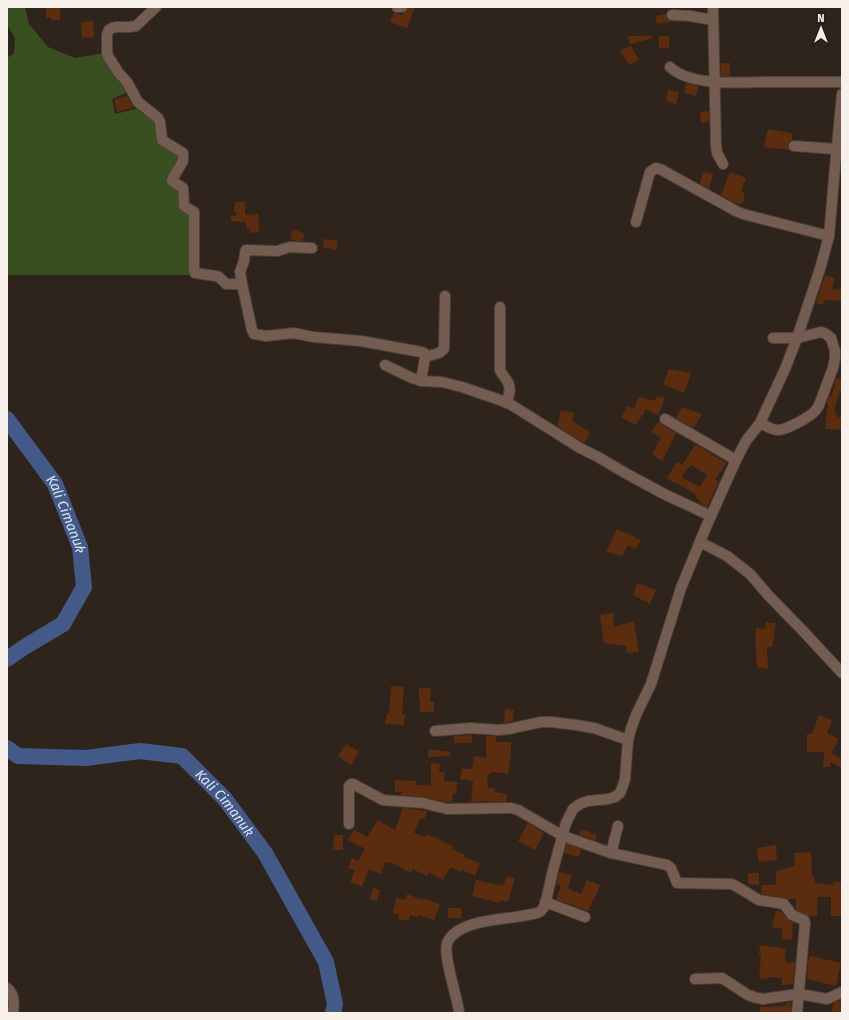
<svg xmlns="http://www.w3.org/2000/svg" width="849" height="1020" viewBox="0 0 849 1020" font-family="'Fira Sans',sans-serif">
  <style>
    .green { fill: #384f20 }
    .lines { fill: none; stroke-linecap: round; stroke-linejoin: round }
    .river { stroke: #435a89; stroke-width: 16 }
    .building { fill: #5c2c0e; fill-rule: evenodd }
    .street-casing { stroke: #4b4139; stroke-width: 12 }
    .street { stroke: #745d50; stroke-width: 10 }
    .labels { text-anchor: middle; stroke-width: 3; stroke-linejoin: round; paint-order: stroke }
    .water-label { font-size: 14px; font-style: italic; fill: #dce4f3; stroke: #251b13 }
  </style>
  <rect width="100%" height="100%" fill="#2f241c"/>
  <!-- green -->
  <polygon class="green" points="7,7 25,7 29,24 48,47 75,58 104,53 128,92 112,99 115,114 139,108 156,121 159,142 180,155 169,182 180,189 191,214 192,275 7,275 7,58 14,53 15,38 7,25"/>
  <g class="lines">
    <!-- river -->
    <g class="river">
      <path id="s1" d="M7,419L55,484L80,547L84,587L63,624L26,646L7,659"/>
      <path id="s2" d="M7,748L18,756L86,758L140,751L182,756L225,799L265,853L326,962L335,1004L333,1013"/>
    </g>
  </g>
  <!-- building -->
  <g class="building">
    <polygon points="46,7 60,7 60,20 51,20 51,17 46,18"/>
    <polygon points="408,7 415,7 407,28 390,22 394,13 403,15 403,13 407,11"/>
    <polygon points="666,14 666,18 670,22 657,24 655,16"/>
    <polygon points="93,21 94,37 82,38 81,22"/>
    <polygon points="627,36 652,36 653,38 631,44"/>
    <rect x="659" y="36" width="10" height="12"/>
    <polygon points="631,46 639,60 629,65 620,51"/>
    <rect x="721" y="63" width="9" height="13"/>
    <polygon points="686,83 698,86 696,96 684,93"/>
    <polygon points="668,90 679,92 676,104 666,101"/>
    <polygon points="127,96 134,107 117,112 114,99"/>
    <polygon points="709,111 709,122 701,123 700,112"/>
    <polygon points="768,129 792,133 792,140 789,142 788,145 789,150 764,147"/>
    <polygon points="703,172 713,174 709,189 700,184"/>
    <polygon points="730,172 746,178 741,191 744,192 744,201 740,204 731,201 721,195"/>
    <polygon points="235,202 245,202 245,215 258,214 259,232 250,233 250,229 247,229 246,222 231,221 231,216 236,216 237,212 234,212"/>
    <polygon points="293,229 305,234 302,241 296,241 290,239"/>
    <polygon points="324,239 338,241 336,250 323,247"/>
    <polygon points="825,276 835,278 832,289 842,290 842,301 825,300 823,305 816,303"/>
    <polygon points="669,369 691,373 684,393 663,384"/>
    <polygon points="836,378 842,379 842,393 840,392 834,409 838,417 842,418 842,430 825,429 828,404 827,403 829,396 832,397 834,385"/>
    <polygon points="657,396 665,398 658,415 645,409 644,413 635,425 621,417 628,406 634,409 639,397 655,401"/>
    <polygon points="682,407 702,414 694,428 676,418"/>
    <polygon points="561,410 574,413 572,421 590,432 584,443 557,426"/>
    <polygon points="659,421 662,425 676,433 662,461 652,454 661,438 651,432"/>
    <path d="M695,444L726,463L715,480L719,481L707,507L704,506L695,496L696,494L676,483V484L667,478L677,462L682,465L690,453ZM691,465L707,475L700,487L681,477Z"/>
    <polygon points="617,529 641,540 635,549 628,545 622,556 606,552"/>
    <polygon points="637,583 656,590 650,604 633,595"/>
    <polygon points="613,613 614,627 634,621 639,652 627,653 626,646 604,643 600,615"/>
    <polygon points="766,622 776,623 772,647 767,647 768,669 757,667 755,638 756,628 765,629"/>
    <polygon points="391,686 404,687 402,715 405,715 404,725 385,724 387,713 389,714"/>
    <polygon points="419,688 431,688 430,702 434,702 434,712 420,712 420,701 419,701"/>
    <polygon points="505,709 514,710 513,721 504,723"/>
    <polygon points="819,715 832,720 827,733 839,739 831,753 842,759 842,768 831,762 830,767 824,767 823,769 824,752 807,752 807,734 812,734"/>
    <polygon points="472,735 472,743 454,743 454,736"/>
    <polygon points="486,736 496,736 496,742 511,742 511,753 508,774 492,772 487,776 488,788 495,788 494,792 507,794 506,802 479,801 479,802 471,802 473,781 460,779 462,768 472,769 474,756 486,758"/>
    <polygon points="346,744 359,752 351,765 338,756"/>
    <polygon points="429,749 450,752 450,756 428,757"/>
    <polygon points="431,763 440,764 439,772 445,772 444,781 457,782 456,794 453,793 452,802 448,802 424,797 401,795 402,792 395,792 395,780 416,781 416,785 431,786"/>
    <polygon points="403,808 427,811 425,818 420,819 414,833 425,837 428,835 436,838 453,846 452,849 465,855 464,857 480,863 475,876 462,870 461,872 451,867 443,880 429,872 427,876 413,869 411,873 390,862 389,863 386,862 380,874 369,869 362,887 350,882 355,870 348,868 352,858 358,861 365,849 348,840 354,830 367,837 378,820 395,830"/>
    <polygon points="528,823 544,833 535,850 518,841"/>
    <polygon points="581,829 597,835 595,840 579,835"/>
    <polygon points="334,835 343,835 343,850 333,850"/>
    <polygon points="567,844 581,849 579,857 564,853"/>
    <polygon points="776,845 777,860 759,862 757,848"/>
    <polygon points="811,852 812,877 815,877 814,883 833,885 833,882 842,882 842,916 831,916 831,897 818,897 817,916 809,916 796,910 796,899 788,899 785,898 761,894 762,885 776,885 776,871 795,866 794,853"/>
    <polygon points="559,872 572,875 568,888 581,894 587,880 600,885 594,900 593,900 588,911 556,899 561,886 556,884"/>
    <polygon points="748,873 759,873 759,885 748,884"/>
    <polygon points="507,876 515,878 508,902 500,900 499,903 472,896 476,880 503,886"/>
    <polygon points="373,888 380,890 377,901 370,899"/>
    <polygon points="407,894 423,900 423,898 440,904 434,920 419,915 417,917 410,915 408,921 398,919 399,915 393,913 396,898 405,900"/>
    <polygon points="448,908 461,908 462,918 448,918"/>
    <polygon points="776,911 782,912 787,919 793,922 792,940 782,939 782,929 772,927"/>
    <polygon points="760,945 786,949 785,963 795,962 793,984 782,985 782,978 768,977 768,979 759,978 761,955 759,955"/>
    <polygon points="810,956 841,963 836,986 807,979 808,962"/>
    <polygon points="837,1001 842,1002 842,1013 832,1013 833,1003"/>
    <polygon points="791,1002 791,1013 760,1013 760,1007 785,1006 785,1004"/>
  </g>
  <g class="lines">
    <defs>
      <g id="street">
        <polyline points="156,7 136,26 130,27 117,27 112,28 109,30 107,35 107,52 108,56 118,72 127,82 138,102 158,118 160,122 162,140 183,153 183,161 173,178 172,181 183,188 184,206 194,212 194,270 195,273 216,276 219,277 226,284 242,284 252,330 254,334 266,336 294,333 313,337 361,341 421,352 424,353 425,357 421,381"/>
        <polyline points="397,7 402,7"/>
        <polyline points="713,7 716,145 717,153 723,164"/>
        <polyline points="672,15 690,16 713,20"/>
        <path d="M670,67C691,87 740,82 768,82C793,82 817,82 842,82"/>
        <polyline points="794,146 836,149"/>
        <polyline points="636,222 650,172 656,168 660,169 736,211 743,214 829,236"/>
        <polyline points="242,284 240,272 244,261 245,253 246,250 277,251 290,247 312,248"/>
        <path d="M500,307V370C502,375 505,377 507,381C512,388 509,396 506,403"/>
        <polyline points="425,357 439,353 444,349 445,296"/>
        <polyline points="385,365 412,378 422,381 442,382 462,387 497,399 510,404 580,448 598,457 627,474 664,494 711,516"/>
        <polyline points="665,419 736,460"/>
        <path d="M760,423C766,426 772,430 778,430C786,430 810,417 815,411C817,409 818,407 819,405L833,368L835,358V351L831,338L826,334L821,332L797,338H773"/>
        <polyline points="700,542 727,556 750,574 768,595 804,632 842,673"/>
        <polyline points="435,731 471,728 499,730 509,729 541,722 552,722 576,725 594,728 628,740"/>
        <polyline points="349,824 349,786 351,784 353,784 383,800 423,803 447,809 511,808 518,810 563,836 611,853 667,865 671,868 677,883 731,884 734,885 759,900 784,904 792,915 804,920 805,923 797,1013"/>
        <polyline points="611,853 618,826"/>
        <polyline points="545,902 585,917"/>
        <polyline points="695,979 722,978 748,995 757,998 763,999 799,994 827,999 842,992"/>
        <path d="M7,988C15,994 14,1004 13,1013"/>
        <path d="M459,1013C458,997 441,953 448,941C460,919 505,920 527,915C531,914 536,914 539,912C542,911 543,908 545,905L553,870L566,823L573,809L580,804L588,801L608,799L615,797L620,793L622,788L625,779L628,740L631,729L636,715L651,684L681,588L706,527L736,460L746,441L760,423L785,369L797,338L820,269L829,236L835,167L842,94"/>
      </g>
    </defs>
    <!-- street casing -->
    <use href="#street" class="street-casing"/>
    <!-- street -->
    <use href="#street" class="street"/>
  </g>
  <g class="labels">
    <!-- water labels -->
    <g class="water-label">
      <text dy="5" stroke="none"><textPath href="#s1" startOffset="113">Kali Cimanuk</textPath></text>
      <text dy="5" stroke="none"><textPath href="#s2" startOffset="242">Kali Cimanuk</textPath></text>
    </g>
  </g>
  <!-- border -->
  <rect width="849" height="1020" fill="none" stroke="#f7f0ea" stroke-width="16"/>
  <!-- north arrow -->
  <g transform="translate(821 28)" stroke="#251b13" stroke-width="3" paint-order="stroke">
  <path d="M0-3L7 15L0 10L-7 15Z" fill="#f7f0ea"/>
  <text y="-6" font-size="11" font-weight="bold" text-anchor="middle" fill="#f7f0ea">N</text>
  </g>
</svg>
